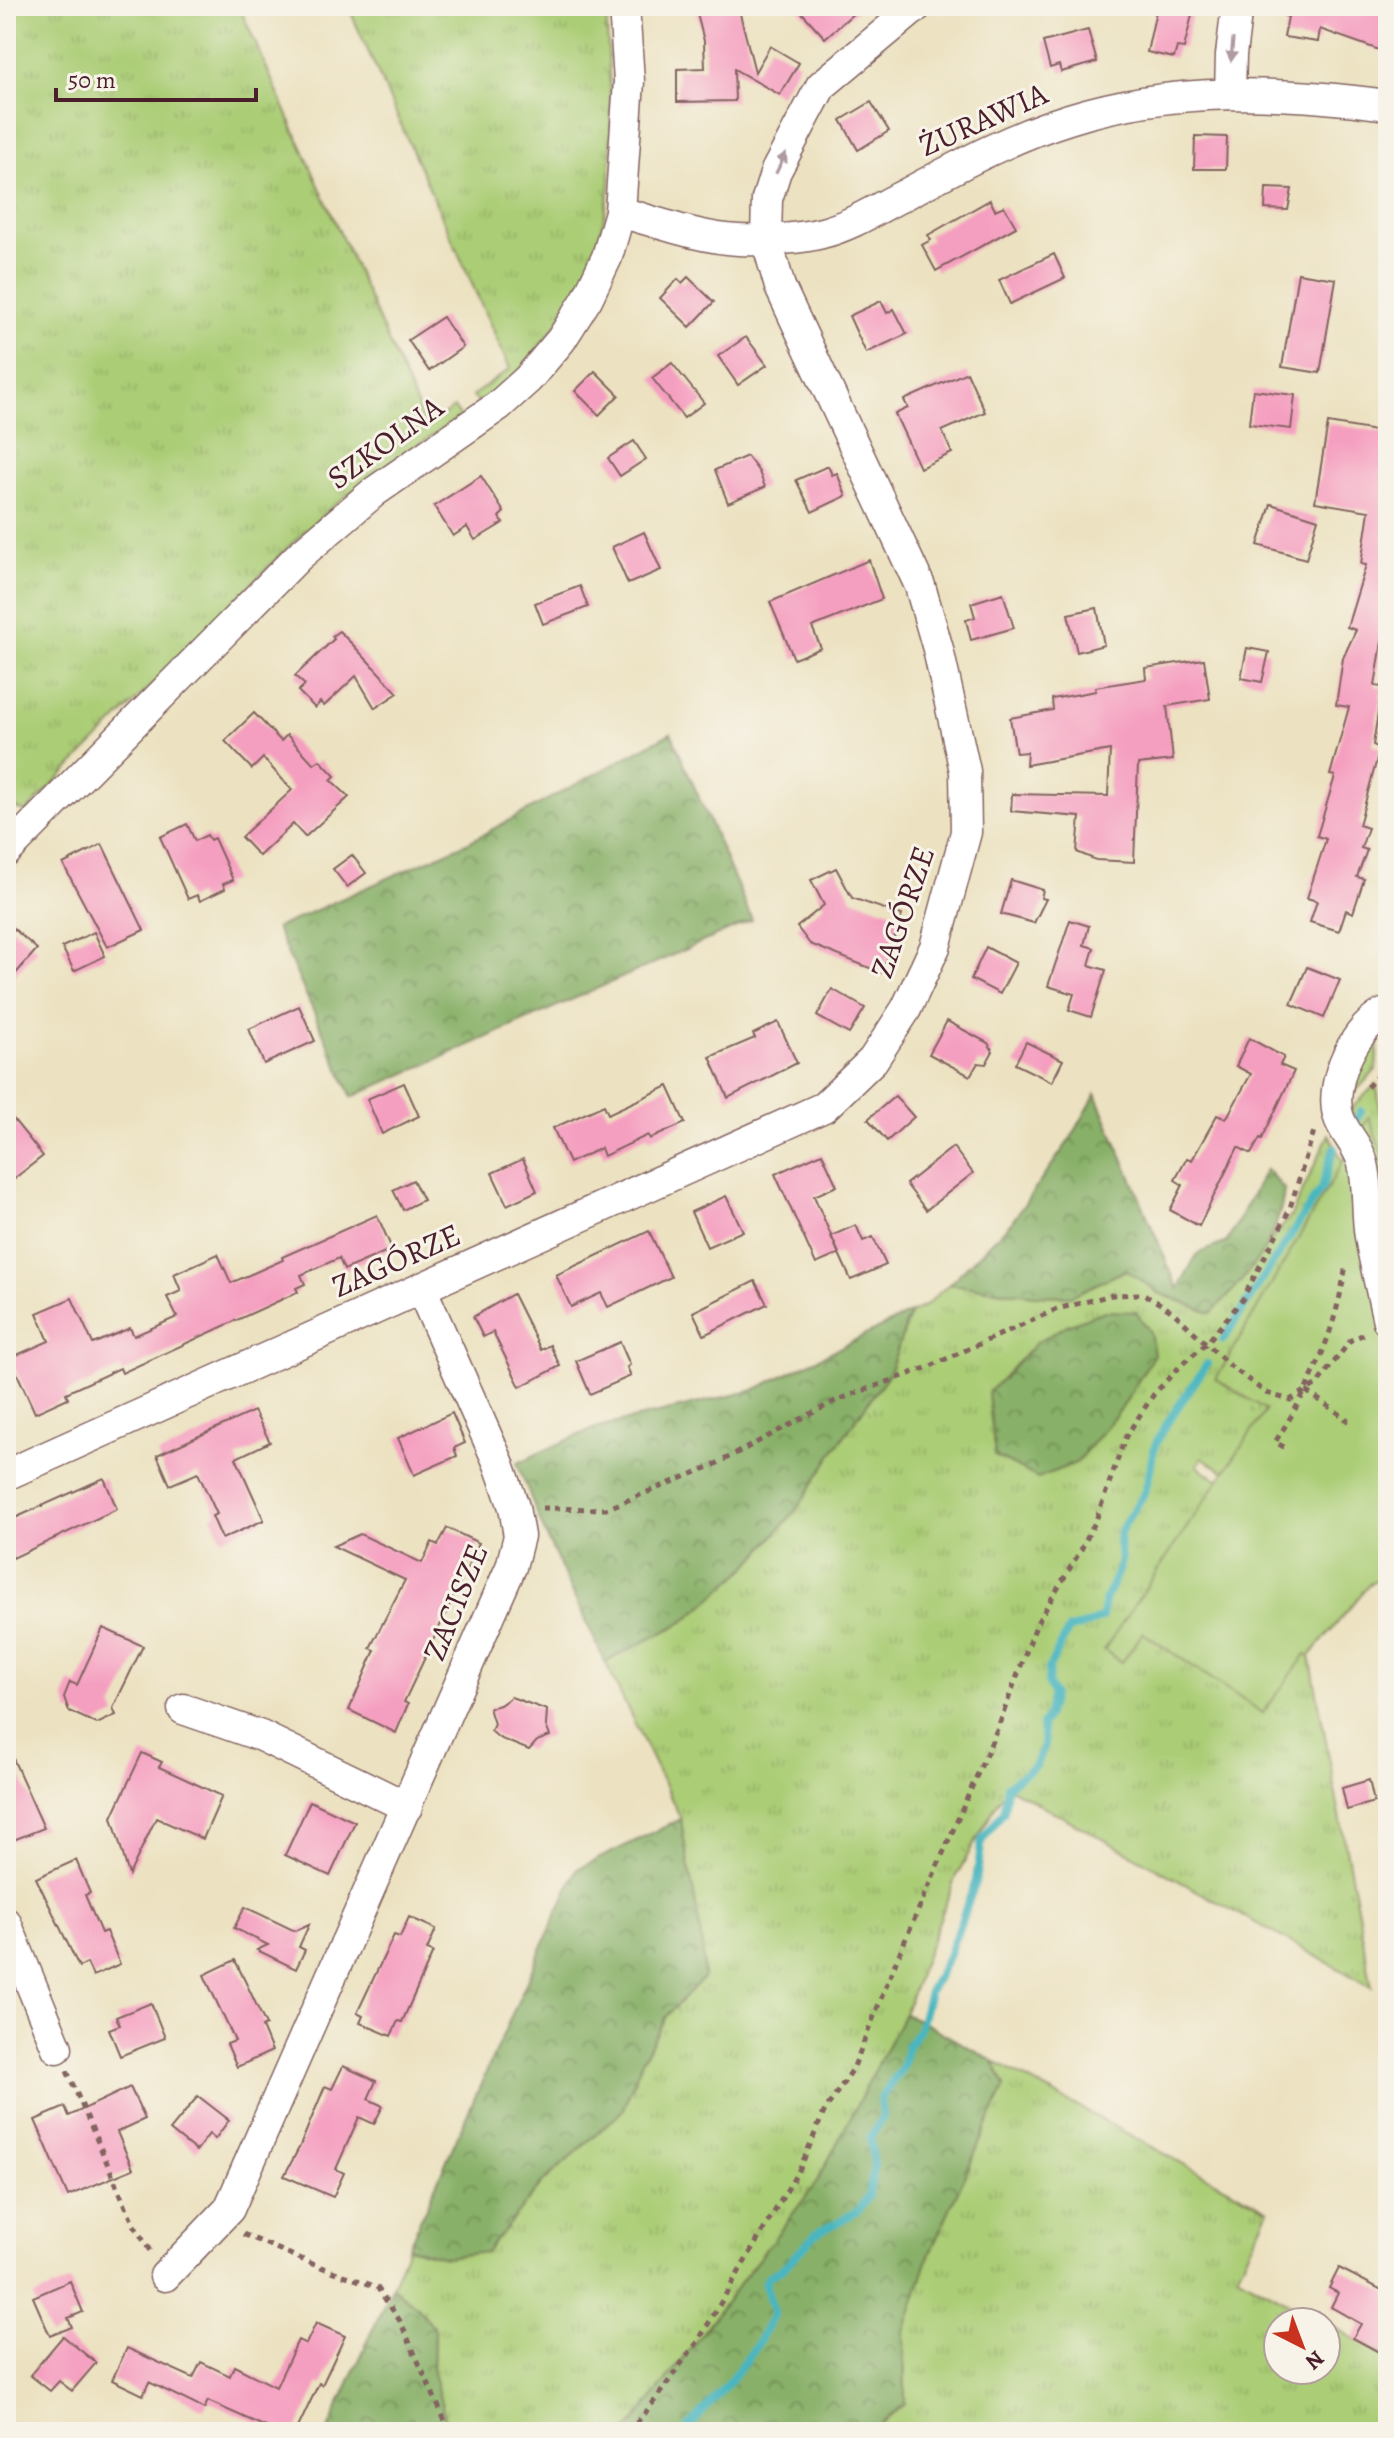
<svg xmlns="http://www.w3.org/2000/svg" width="1394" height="2438" viewBox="0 0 1394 2438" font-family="Alegreya,serif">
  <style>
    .grass { fill: url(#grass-tufts); stroke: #7a7650; stroke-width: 2 }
    .forest { fill: url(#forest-crowns); stroke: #696849; stroke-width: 2 }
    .pitch { fill: #abcd76; stroke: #7a7650; stroke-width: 2 }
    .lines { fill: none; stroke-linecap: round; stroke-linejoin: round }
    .stream { stroke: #48b6c0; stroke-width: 8 }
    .building { fill: #f59fc0 }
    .minor-casing { stroke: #836360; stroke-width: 33 }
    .path { stroke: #836360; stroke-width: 5; stroke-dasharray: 6 6; stroke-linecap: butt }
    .minor { stroke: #fff; stroke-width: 30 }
    .oneway { fill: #ae9aa0 }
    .labels { text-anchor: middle; stroke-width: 6; stroke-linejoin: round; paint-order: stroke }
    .street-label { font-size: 32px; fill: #4a1f2b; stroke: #f7f3e8 }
  </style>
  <defs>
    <pattern id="grass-tufts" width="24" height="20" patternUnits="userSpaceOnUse" patternTransform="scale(2)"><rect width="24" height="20" fill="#abcd76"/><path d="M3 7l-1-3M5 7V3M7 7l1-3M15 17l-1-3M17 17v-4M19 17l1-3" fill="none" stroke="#95b066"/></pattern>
    <pattern id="forest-crowns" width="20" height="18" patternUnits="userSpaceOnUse" patternTransform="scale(2)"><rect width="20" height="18" fill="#88b067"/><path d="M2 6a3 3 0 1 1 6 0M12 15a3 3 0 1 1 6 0" fill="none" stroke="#718f55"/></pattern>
  </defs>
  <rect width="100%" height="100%" fill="#f7f3e8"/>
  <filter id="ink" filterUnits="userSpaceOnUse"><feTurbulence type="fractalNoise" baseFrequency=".0125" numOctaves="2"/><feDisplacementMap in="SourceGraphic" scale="16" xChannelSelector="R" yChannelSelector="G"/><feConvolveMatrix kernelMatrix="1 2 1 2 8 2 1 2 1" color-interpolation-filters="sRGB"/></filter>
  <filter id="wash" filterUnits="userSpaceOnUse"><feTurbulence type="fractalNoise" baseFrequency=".006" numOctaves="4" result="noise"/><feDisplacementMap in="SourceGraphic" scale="32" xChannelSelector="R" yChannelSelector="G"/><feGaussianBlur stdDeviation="1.8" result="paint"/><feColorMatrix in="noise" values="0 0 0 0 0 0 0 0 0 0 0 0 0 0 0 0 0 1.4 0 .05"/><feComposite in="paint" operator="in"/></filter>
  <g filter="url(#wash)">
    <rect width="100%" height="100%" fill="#ece2c1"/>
    <!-- grass -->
    <g class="grass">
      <polygon points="6,6 239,6 426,426 454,408 461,417 383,468 332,507 284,551 26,812 15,808 6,816"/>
      <polygon points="348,6 606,6 611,114 610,186 602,228 586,274 560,320 522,368 481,405 472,396 510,369"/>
      <polygon points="1379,1028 1376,1070 1349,1098 1352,1076"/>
      <polygon points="1376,1084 1388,1148 1388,1278 1351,1109"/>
      <polygon points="1329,1134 1344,1164 1267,1410 1225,1472 1202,1458 1197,1466 1219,1481 1104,1650 1122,1662 1268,1445 1149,1637 1263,1713 1388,1528 1388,1576 1371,1582 1310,1656 1372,1987 1007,1786 956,1876 904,2014 817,2182 627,2432 449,2432 433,2373 434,2328 415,2305 392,2287 408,2247 445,2257 486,2251 543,2182 622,2111 642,2061 666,2016 704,1977 681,1819 605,1662 685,1621 748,1566 797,1509 835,1449 889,1373 910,1313 925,1306 949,1284 1035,1295 1070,1296 1126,1270 1159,1293 1211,1313 1291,1216"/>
      <polygon points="993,2061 1269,2210 1237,2275 1324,2322 1278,2322 1278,2370 1326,2370 1326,2323 1388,2357 1388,2432 1129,2432 1109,2424 1095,2432 871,2432 905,2404 904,2332 929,2255 1005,2086"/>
    </g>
    <!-- forest -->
    <g class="forest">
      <polygon points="671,733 752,920 352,1097 276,928 469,842"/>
      <path d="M1096,1094L1178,1289L1197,1254L1227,1242L1266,1169L1284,1189C1280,1239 1246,1279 1211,1313L1159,1293L1126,1270L1071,1296L1035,1295L949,1284L1011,1223L1073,1135Z"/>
      <polygon points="1104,1311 1136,1312 1150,1332 1154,1354 1122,1408 1076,1463 1038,1478 995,1456 988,1393 1036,1343 1067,1325"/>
      <polygon points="910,1313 889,1373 835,1449 797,1509 748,1566 685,1621 605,1662 547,1538 517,1463 592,1429 754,1390"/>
      <path d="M681,1819C688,1872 703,1924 704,1977L666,2016L642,2061L622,2111L543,2182L486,2252L445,2257L408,2247L577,1869Z"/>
      <polygon points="904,2014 921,2021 993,2061 1005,2086 929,2255 904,2332 905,2404 871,2432 627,2432 817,2182"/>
      <polygon points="392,2287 415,2305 434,2328 433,2373 449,2432 327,2432"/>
    </g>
    <!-- pitch -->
    <polygon class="pitch" points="1369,1117 1388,1170 1388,1576 1371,1582 1310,1656 1306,1654 1263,1713 1143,1633 1122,1662 1104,1650 1266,1410 1216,1379"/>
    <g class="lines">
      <!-- stream -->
      <g class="stream">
        <polyline points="1353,1127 1361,1111"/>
        <polyline points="1223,1340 1322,1187 1334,1148"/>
        <path d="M685,2432L730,2381L757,2345L774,2313L765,2284L768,2277L782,2269L817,2233L858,2211L869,2194L874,2165L870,2138L883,2117L881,2098L903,2067L907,2047L919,2030L929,1992L947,1959L976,1881L982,1840L1004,1811L1007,1786L1036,1765L1044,1745L1042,1725L1048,1715L1053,1694L1048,1684L1049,1668L1069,1629L1087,1625L1102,1617C1105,1592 1113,1587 1120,1565C1123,1554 1117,1545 1120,1534C1125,1519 1134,1511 1142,1497C1150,1482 1150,1465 1154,1449C1162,1425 1193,1387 1207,1364"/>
      </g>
    </g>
    <g id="blocks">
      <!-- building -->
      <g class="building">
        <polygon points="695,6 738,6 755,72 770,46 799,63 780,95 734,69 735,101 677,102 677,69 705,68 704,41"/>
        <polygon points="796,6 862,6 825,38"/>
        <polygon points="1157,6 1184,6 1183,13 1192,15 1184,48 1177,47 1174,58 1147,52"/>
        <polygon points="1265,6 1388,6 1388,53 1320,29 1318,42 1284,37 1288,17 1265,8"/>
        <polygon points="1088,30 1097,62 1061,72 1059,65 1050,68 1043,42"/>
        <polygon points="871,102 889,131 858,150 841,120"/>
        <polygon points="1195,136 1227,137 1226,169 1194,169"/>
        <polygon points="1266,188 1292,189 1288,210 1265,209"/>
        <polygon points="990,200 995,210 1004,206 1016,227 936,271 922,245 931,240 928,235"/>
        <polygon points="1054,254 1065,278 1010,304 999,280"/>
        <polygon points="1298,273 1336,279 1320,373 1282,367"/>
        <polygon points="688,277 714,302 690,327 660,298 678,279 682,283"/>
        <polygon points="881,301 887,313 894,309 907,334 866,353 849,316"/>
        <polygon points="443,317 463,347 429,371 408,340"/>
        <polygon points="746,337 767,365 738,385 718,356"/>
        <polygon points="672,363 704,403 684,418 652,378"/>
        <polygon points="595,371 619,395 599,415 575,391"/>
        <polygon points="967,372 985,412 942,431 952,453 920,468 895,414 908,408 904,400"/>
        <polygon points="1253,390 1295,395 1291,429 1249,424"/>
        <polygon points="1328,423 1388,433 1388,644 1382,642 1375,686 1382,687 1373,745 1380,748 1359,825 1368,828 1361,848 1367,850 1357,877 1364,879 1353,913 1346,910 1339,931 1310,922 1317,901 1307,898 1326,839 1317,836 1335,776 1330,775 1349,707 1336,705 1343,658 1356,630 1347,627 1366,565 1361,564 1369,511 1315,502"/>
        <polygon points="634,441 646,459 620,476 608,458"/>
        <polygon points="747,456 759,472 765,487 728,503 715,470"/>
        <polygon points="828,466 832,475 837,473 846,496 812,512 796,480"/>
        <polygon points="481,476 504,512 499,517 503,523 475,540 467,527 453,536 434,506"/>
        <polygon points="1271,504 1318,519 1306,559 1258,545"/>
        <polygon points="644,532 661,570 628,584 612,547"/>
        <polygon points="869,560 882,599 812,627 821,648 794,659 770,602"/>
        <polygon points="580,586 588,607 543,624 535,603"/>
        <polygon points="1003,593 1014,628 971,640 966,620 975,617 971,603"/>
        <polygon points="1097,608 1104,645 1077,652 1068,614"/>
        <polygon points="339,631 353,645 398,693 375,708 356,676 324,706 320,702 315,708 298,691 305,685 295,676 334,639 332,636"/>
        <polygon points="1247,648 1269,652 1262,682 1241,678"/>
        <polygon points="1204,659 1210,699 1167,706 1173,760 1138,764 1134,862 1096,860 1077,852 1080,817 1011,811 1012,794 1108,796 1110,750 1026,765 1027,752 1016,753 1010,718 1053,710 1052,699 1096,691 1095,687 1146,679 1145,668"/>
        <polygon points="254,713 281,741 287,735 314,764 320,760 335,776 331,780 349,797 305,837 293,824 259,856 241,837 292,790 263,758 252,769 225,741"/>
        <polygon points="187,824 195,841 207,835 210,840 214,838 233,880 223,884 225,889 200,901 197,895 188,899 160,837"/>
        <polygon points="102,844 144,930 107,947 63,864"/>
        <polygon points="352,855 366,873 347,887 333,869"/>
        <polygon points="836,868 852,898 902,915 882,973 810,944 797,927 824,905 811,880"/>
        <polygon points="1011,880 1043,890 1041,898 1046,899 1034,923 1001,914"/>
        <polygon points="1070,920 1089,926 1084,945 1094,948 1089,965 1106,970 1091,1017 1069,1010 1074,994 1048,986"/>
        <polygon points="6,922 37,949 6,985"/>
        <polygon points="94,932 105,956 74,971 62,947"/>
        <polygon points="986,947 1016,963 1000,994 971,979"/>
        <polygon points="1307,967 1340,980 1324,1018 1291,1004"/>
        <polygon points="832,989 865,1008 849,1034 817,1016"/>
        <polygon points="299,1006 315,1041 264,1064 249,1029"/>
        <polygon points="947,1021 988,1043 993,1051 986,1064 978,1063 970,1076 929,1054"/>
        <polygon points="778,1022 797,1063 728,1098 710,1057 755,1038 753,1034"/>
        <polygon points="1249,1038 1284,1057 1280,1065 1294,1071 1262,1139 1260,1138 1251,1154 1238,1147 1199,1226 1170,1210 1183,1185 1175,1180 1187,1158 1192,1160 1217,1115 1226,1119 1251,1074 1236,1066"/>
        <polygon points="1026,1042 1063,1060 1052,1082 1015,1064"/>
        <polygon points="404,1083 419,1116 382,1134 367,1099"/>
        <polygon points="668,1086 685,1123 650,1139 648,1135 604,1156 601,1148 569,1163 553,1128 604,1105 608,1114"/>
        <polygon points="895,1096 914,1117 887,1141 868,1119"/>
        <polygon points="6,1110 43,1156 6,1185"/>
        <polygon points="953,1147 973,1173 926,1210 906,1184"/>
        <polygon points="822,1153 837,1186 814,1196 839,1254 816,1264 775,1174"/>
        <polygon points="523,1159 537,1191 507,1205 492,1173"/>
        <polygon points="413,1180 423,1200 403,1210 393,1190"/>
        <polygon points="726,1196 743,1231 707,1247 691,1212"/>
        <polygon points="377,1215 392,1249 344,1270 339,1258 301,1275 305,1284 296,1288 298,1292 122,1373 120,1368 66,1393 68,1398 35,1413 10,1358 49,1341 37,1313 72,1298 93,1344 130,1328 134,1336 177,1317 167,1297 181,1291 174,1274 218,1254 231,1283 283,1260 282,1257"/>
        <polygon points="856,1225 863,1241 873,1237 886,1265 851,1280 831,1236"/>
        <polygon points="649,1231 671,1277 608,1307 601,1293 571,1307 556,1275"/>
        <polygon points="755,1281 767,1304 704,1335 693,1312"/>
        <polygon points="513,1294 541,1350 550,1345 560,1366 520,1387 493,1332 483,1337 473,1317"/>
        <polygon points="620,1342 630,1365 627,1367 631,1376 590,1394 576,1361"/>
        <polygon points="254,1411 270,1442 236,1458 264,1520 222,1539 212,1516 217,1514 198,1473 170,1485 157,1455"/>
        <polygon points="452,1413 465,1443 454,1448 457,1456 414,1475 398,1438"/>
        <polygon points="104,1478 117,1509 13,1558 6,1543 6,1522"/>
        <polygon points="447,1528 479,1543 404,1702 408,1704 396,1733 349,1710 375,1650 370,1648 405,1580 333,1546 360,1534 422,1563 432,1542 438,1545"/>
        <polygon points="103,1628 143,1646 113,1708 116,1715 97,1724 69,1711 64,1697 70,1682 77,1685"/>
        <polygon points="511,1697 547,1710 546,1726 550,1736 537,1741 529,1750 499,1738 491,1731 494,1724 489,1708 500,1705"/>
        <polygon points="6,1743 44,1828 11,1841 6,1829"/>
        <polygon points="142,1753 162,1762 159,1767 222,1796 203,1839 156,1818 129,1875 112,1817"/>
        <polygon points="1369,1780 1374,1802 1347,1810 1342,1788"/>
        <polygon points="310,1801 355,1822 330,1876 285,1855"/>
        <polygon points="76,1860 90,1893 85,1895 101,1933 106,1931 120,1964 93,1976 87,1963 79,1967 36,1878"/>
        <polygon points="245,1907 295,1931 309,1925 299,1947 305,1950 296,1969 257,1950 268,1945 234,1928"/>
        <polygon points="409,1917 436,1929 427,1950 433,1952 402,2022 398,2021 391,2036 360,2023 363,2016 357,2013 394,1935 400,1937"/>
        <polygon points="235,1960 266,2025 262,2027 272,2051 237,2067 227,2044 235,2041 204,1975"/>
        <polygon points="151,2003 165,2038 120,2056 109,2029 120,2025 116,2017"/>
        <polygon points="343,2066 376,2081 368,2099 383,2106 374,2124 359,2117 336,2169 344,2173 333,2197 284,2176 300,2146 325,2086 332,2089"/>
        <polygon points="130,2087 145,2119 117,2132 133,2169 68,2196 35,2120 65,2107 69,2116"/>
        <polygon points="198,2096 229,2120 215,2139 209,2134 196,2151 170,2130"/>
        <polygon points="1339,2268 1388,2293 1388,2357 1353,2338 1361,2324 1331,2307 1338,2293 1329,2288"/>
        <polygon points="70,2281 83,2312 68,2318 72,2327 50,2336 33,2297"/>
        <polygon points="316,2323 345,2336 322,2385 319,2383 296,2432 277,2432 208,2401 204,2409 149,2382 143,2395 112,2380 127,2348 193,2378 201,2362 230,2376 234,2366 276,2387 298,2340 306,2344"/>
        <polygon points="63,2336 96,2363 72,2391 59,2381 50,2391 30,2375"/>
      </g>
    </g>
  </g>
  <g filter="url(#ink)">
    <use href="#blocks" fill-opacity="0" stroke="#836360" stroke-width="2"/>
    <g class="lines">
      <defs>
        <g id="minor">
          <polyline points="1230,94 1231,55 1237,6"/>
          <path d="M620,212C657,222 699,238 738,240C761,241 800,239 822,233C851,226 878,208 904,195C958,166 1011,137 1069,119C1173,86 1282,91 1388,105"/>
          <polyline points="6,852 299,556 374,492 498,406 528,379 561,340 587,299 607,257 620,212 629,81 624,6"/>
          <path d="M1388,1012C1356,1023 1329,1082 1338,1115C1343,1133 1359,1145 1363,1164C1369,1187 1366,1213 1370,1237C1375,1265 1382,1293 1388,1321"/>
          <polyline points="6,1475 824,1107 873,1060 906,1009 935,947 966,832 965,771 938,649 920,586 780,287 766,238 767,199 776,171 821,86 917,6"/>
          <polyline points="183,1709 261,1736 407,1807"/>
          <polyline points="6,1923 57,2048"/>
          <polyline points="165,2276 229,2209 511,1567 519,1536 514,1507 499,1464 421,1288"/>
        </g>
      </defs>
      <!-- minor casing -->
      <use href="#minor" class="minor-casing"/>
      <!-- path -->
      <g class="path">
        <polyline points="1381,1053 1379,1085 1388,1123"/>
        <polyline points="1367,1087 1380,1073"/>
        <polyline points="1306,1391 1347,1419 1345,1422"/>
        <path d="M1284,1447L1275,1442C1312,1386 1336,1330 1346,1264"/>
        <polyline points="542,1508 606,1509 714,1465 837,1400 926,1368 1057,1309 1112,1295 1142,1294 1159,1303 1174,1313 1229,1365 1266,1393 1290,1400 1317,1384 1351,1340 1364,1334"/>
        <polyline points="67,2071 134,2225 150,2251"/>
        <polyline points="243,2234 315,2265 377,2287 400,2321 450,2432"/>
        <path d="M628,2432C655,2405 673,2372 697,2343L800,2168L825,2110L853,2069L896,1961L998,1727L1037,1623L1082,1548L1096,1520L1126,1436L1154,1394L1181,1365L1206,1344L1242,1300L1289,1211L1314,1131"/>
      </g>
      <!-- minor -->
      <use href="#minor" class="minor"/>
    </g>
    <!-- one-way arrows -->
    <defs><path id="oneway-solid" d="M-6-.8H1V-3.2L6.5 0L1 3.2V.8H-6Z" transform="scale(2)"/></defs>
    <g class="oneway">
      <use href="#oneway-solid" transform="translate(1232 50) rotate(95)"/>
      <use href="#oneway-solid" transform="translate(781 163) rotate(-64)"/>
    </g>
  </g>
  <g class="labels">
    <!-- street labels -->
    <g class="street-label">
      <text transform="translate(983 119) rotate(-24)" y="11">ŻURAWIA</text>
      <text transform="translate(385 442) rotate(-36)" y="11">SZKOLNA</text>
      <text transform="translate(902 912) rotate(-71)" y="11">ZAGÓRZE</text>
      <text transform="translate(396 1260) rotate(-24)" y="11">ZAGÓRZE</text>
      <text transform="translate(455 1602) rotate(-68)" y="11">ZACISZE</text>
    </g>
  </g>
  <!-- margin -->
  <rect width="1394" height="2438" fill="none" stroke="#f7f3e8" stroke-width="32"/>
  <!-- north arrow -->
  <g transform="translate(1302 2346) rotate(138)"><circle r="38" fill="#f7f3e8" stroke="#b29e9c" stroke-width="2"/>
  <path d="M0-6L14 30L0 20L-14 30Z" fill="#c8321e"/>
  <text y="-12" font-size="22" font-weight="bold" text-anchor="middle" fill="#4a1f2b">N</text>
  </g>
  <!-- scale -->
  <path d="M56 88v12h200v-12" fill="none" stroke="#4a1f2b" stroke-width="4"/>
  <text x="68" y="88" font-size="24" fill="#4a1f2b" stroke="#f7f3e8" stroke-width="6" paint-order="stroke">50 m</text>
</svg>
